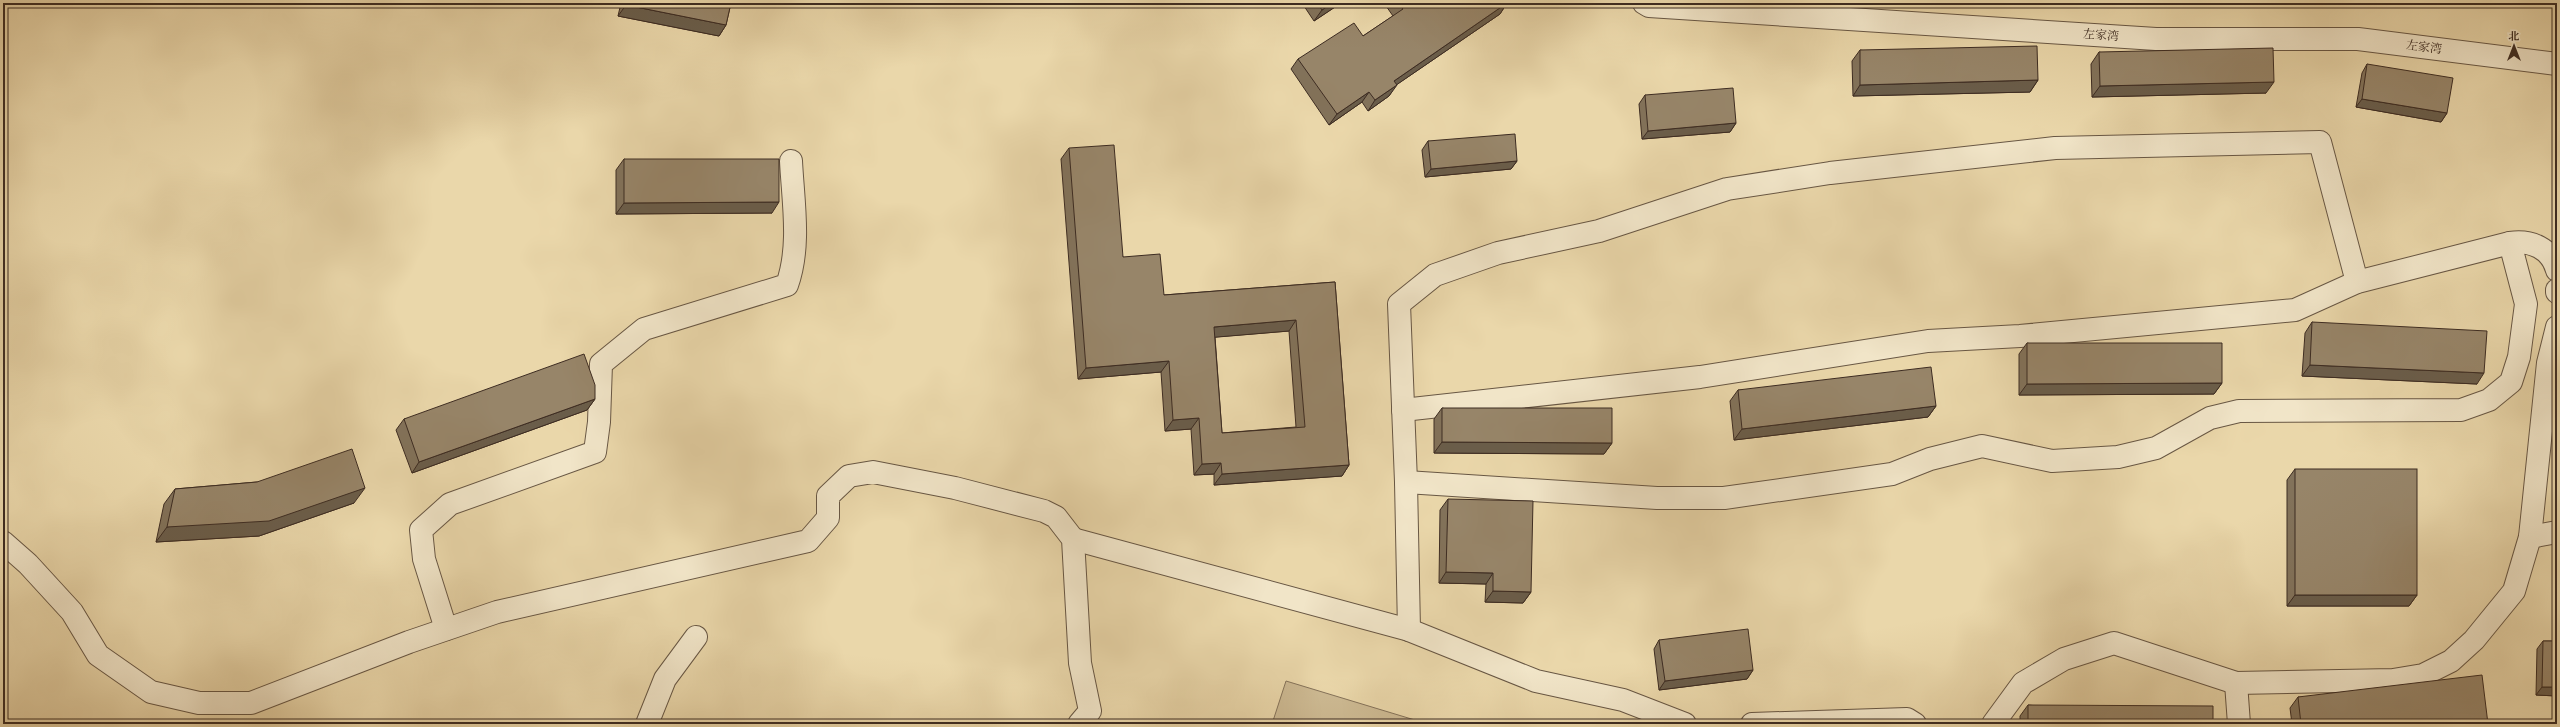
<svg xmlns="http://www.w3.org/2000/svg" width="2560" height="727" viewBox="0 0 2560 727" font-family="Vollkorn,'Noto Serif SC',serif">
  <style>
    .pitch { fill: #cdba93; stroke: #85735a }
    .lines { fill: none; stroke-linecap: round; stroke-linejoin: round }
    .minor-casing { stroke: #685744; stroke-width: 24 }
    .minor { stroke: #f1e5c8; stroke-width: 22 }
    .wall { fill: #82725a; stroke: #3d2c22; fill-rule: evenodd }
    .shaded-wall { fill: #6a5d4a; stroke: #3d2c22 }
    .building { fill: #978569; stroke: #3d2c22; fill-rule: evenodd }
    .labels { text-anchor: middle; stroke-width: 3.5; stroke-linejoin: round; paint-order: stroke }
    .street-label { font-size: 12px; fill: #3d2c22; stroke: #f1e5c8 }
  </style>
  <rect width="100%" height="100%" fill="#ead7aa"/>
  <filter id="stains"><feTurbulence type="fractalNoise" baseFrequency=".005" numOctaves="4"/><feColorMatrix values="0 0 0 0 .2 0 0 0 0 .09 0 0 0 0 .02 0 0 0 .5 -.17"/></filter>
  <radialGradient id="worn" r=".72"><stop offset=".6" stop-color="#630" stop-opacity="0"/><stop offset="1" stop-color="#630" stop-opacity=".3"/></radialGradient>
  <!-- pitch -->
  <polygon class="pitch" points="1286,681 1428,724 1272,724"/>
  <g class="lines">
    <defs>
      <g id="minor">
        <polyline points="1644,3 1649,6 2156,39 2358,39 2557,64"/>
        <polyline points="2557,290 2557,292"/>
        <path d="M1403,410L1700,377L1928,341L2020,336L2295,310L2357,282L2510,243C2531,240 2551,248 2557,270"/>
        <polyline points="1406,482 1657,498 1724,498 1892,474 1930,459 1982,446 2052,461 2118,457 2156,448 2210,418 2239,411 2461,410 2489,400 2511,382 2519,357 2526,304 2510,243"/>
        <polyline points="2530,537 2557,532"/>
        <polyline points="1073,539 1409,630 1536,681 1623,700 1685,724"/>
        <polyline points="3,542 28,564 72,612 98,655 151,692 199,703 251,703 409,642 497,612 808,541 828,518 828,496 849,476 873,472 955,488 1044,511 1056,517 1073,539 1080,663 1090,711 1079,724"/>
        <path d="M446,629L424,559L421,530L450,504L595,452L599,422L601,364L644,329L787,285C801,246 793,201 791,161"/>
        <polyline points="1409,630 1406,482 1399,304 1435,275 1498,253 1599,231 1727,189 1830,173 2055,148 2320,142 2357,282"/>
        <polyline points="2236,683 2239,724"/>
        <polyline points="647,724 665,679 696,637"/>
        <polyline points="1752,724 1907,719 1915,724"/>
        <polyline points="1993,724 2023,683 2064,659 2114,643 2236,683 2393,680 2423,675 2451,661 2474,640 2514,591 2530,537 2548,363 2557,327"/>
      </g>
    </defs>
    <!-- minor casing -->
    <use href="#minor" class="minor-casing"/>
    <!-- minor -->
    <use href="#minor" class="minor"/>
  </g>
  <!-- wall -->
  <g class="wall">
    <polygon points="621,3 731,3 726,25 719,36 618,16"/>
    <polygon points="1302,3 1341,3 1314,21"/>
    <polygon points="1384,3 1507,3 1500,14 1396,85 1389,96 1368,111 1362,102 1329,125 1291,69 1298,59 1363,36 1393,16"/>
    <polygon points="1860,50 2038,80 2030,92 1853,96 1852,61"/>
    <polygon points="2099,52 2266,93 2092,97 2091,64"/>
    <polygon points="2367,64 2447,113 2441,122 2356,107 2362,73"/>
    <polygon points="2557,87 2557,96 2556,89"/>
    <polygon points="1645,95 1736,123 1730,132 1642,139 1639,104"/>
    <polygon points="1428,141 1517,161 1511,169 1425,177 1422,150"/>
    <path d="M1069,148L1123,257L1164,295L1335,282L1349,465L1342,476L1214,485V474L1194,475L1191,429L1165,431L1161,372L1078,379L1061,159ZM1289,331L1296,427L1222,433L1215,337Z"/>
    <polygon points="624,159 772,213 616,214 616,170"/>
    <polygon points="2312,322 2477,384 2302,376 2305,333"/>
    <polygon points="2027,343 2222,383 2214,394 2019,395 2019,354"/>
    <polygon points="1738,390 1936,406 1928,417 1734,440 1730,401"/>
    <polygon points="595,399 587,410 412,473 396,430 404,419"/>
    <polygon points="1442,408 1612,443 1604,454 1434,453 1434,419"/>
    <polygon points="2295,469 2417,595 2409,606 2287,606 2287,480"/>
    <polygon points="257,482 354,503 259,536 156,542 164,504 175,489"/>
    <polygon points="1448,499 1531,592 1523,603 1485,602 1486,584 1439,583 1440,510"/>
    <polygon points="1659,640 1753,670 1747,679 1659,690 1654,649"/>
    <polygon points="2543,641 2557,641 2557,696 2536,695 2537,649"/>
    <polygon points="2298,697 2488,724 2292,724 2290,708"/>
    <polygon points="2028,705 2213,724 2020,724 2020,716"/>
  </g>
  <!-- shaded-wall -->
  <g class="shaded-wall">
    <polygon points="1332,3 1341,3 1314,21 1322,10"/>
    <polygon points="1507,3 1500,14 1386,92 1394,81"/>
    <polygon points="626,5 726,25 719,36 618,16"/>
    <polygon points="2038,80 2030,92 1853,96 1860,85"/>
    <polygon points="2274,82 2266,93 2092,97 2100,86"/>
    <polygon points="1397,85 1389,96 1368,111 1375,100"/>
    <polygon points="1369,92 1362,102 1329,125 1337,114"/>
    <polygon points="2362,99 2447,113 2441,122 2356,107"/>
    <polygon points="1736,123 1730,132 1642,139 1648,131"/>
    <polygon points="1517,161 1511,169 1425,177 1431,169"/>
    <polygon points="779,202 772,213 616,214 624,203"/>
    <polygon points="1296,320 1289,331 1206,338 1214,327"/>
    <polygon points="1169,361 1161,372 1078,379 1086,368"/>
    <polygon points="2310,365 2484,373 2477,384 2302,376"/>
    <polygon points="2222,383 2214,394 2019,395 2027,384"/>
    <polygon points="595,399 587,410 412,473 419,462"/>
    <polygon points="1936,406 1928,417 1734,440 1742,429"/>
    <polygon points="1199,418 1191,429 1165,431 1173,420"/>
    <polygon points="1442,442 1612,443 1604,454 1434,453"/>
    <polygon points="1221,463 1214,474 1194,475 1202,464"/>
    <polygon points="1349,465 1342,476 1214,485 1222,474"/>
    <polygon points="365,488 354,503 259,536 156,542 167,527"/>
    <polygon points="1446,572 1493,573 1486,584 1439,583"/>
    <polygon points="1493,591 1531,592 1523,603 1485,602"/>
    <polygon points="2295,595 2417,595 2409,606 2287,606"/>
    <polygon points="1753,670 1747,679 1659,690 1665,681"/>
    <polygon points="2542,687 2557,687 2557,696 2536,695"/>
  </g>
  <!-- building -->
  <g class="building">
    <polygon points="626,3 731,3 726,25 626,5"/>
    <polygon points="1317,3 1332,3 1322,10"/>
    <polygon points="1398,3 1507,3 1394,81 1397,85 1375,100 1369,92 1337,114 1298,59 1354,23 1363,36 1403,9"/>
    <polygon points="2037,46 2038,80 1860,85 1860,50"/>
    <polygon points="2273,48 2274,82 2100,86 2099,52"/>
    <polygon points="2367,64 2453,78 2447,113 2362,99"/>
    <polygon points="1733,88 1736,123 1648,131 1645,95"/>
    <polygon points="1515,134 1517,161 1431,169 1428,141"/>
    <path d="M1114,145L1123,257L1160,254L1164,295L1335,282L1349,465L1222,474L1221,463L1202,464L1199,418L1173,420L1169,361L1086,368L1069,148ZM1296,320L1305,427L1222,433L1214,327Z"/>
    <polygon points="624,159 779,159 779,202 624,203"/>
    <polygon points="2312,322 2487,331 2484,373 2310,365"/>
    <polygon points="2027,343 2222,343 2222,383 2027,384"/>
    <polygon points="584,354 595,385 595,399 419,462 404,419"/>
    <polygon points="1931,367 1936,406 1742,429 1738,390"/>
    <polygon points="1442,408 1612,408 1612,443 1442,442"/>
    <polygon points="352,449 365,488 269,521 167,527 175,489 257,482"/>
    <rect x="2295" y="469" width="122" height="126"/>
    <polygon points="1448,499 1533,501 1531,592 1493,591 1493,573 1446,572"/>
    <polygon points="1748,629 1753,670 1665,681 1659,640"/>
    <polygon points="2543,641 2557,641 2557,687 2542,687"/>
    <polygon points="2482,675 2488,724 2301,724 2298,697"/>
    <polygon points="2028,705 2213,706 2213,724 2028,724"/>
  </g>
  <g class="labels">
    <!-- street labels -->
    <g class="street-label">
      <text transform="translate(2101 35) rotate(4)" y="4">左家湾</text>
      <text transform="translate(2424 47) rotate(7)" y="4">左家湾</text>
    </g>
  </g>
  <!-- margin -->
  <rect width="2560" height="727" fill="none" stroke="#ead7aa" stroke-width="16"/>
  <rect x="4" y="4" width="2552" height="719" fill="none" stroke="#3d2c22" stroke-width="2"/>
  <rect x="8" y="8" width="2544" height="711" fill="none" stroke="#3d2c22"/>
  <!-- north arrow -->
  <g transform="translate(2514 46)" stroke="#f1e5c8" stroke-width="3" paint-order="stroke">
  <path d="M0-3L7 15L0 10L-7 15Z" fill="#3d2c22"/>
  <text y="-6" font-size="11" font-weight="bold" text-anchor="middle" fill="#3d2c22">北</text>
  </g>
  <rect width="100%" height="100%" filter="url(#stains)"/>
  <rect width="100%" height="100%" fill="url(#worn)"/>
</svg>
